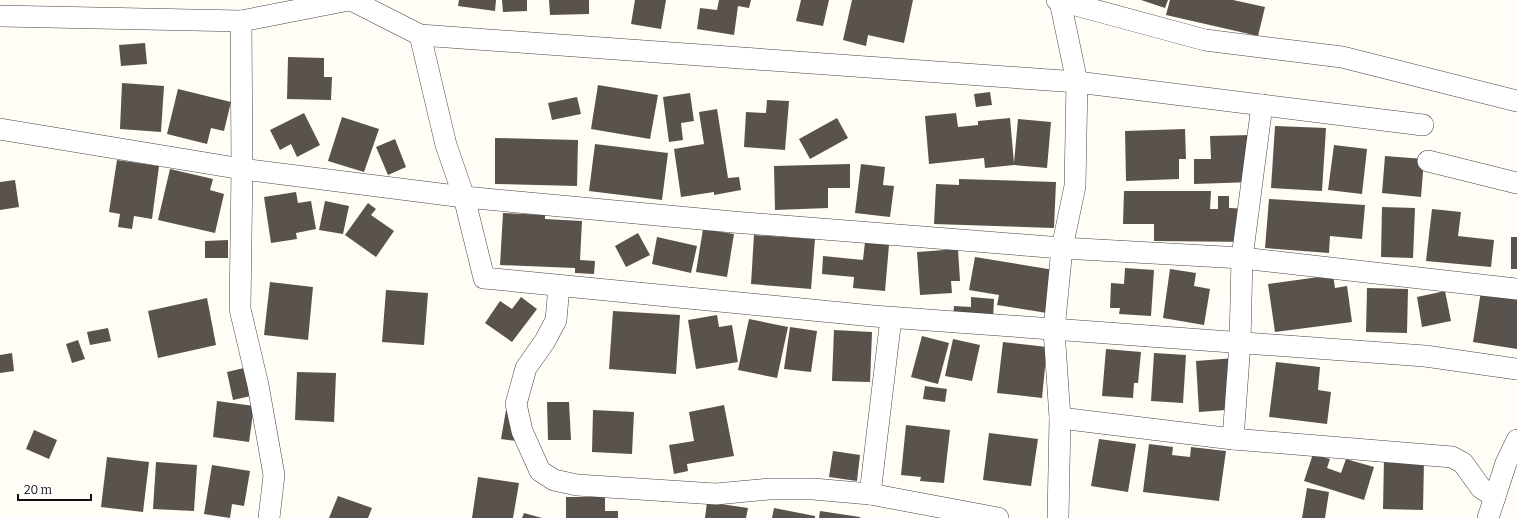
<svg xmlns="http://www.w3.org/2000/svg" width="1517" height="518" viewBox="0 0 1517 518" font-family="Bitter,serif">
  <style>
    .building { fill: #5a524d }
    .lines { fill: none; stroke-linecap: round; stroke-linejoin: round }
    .street-casing { stroke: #444; stroke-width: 22 }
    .street { stroke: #fff; stroke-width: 21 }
  </style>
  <rect width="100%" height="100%" fill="#fffdf5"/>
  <!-- building -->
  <g class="building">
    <polygon points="459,0 496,0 495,11 458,6"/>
    <polygon points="502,0 527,0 527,11 503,12"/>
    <polygon points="549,0 589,0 589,14 550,15"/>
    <polygon points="635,0 666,0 661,29 631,24"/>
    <polygon points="719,0 751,0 749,8 738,6 734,35 697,29 700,8 717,10"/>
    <polygon points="801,0 829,0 823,26 796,21"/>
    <polygon points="852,0 913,0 904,43 868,35 866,46 843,40"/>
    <polygon points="1141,0 1168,0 1165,8"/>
    <polygon points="1170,0 1233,0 1265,7 1258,36 1166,15"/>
    <polygon points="145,43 147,64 121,66 119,45"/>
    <polygon points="288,57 324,58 324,77 332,77 331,100 287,99"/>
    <polygon points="122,83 164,86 161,132 120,129"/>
    <polygon points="598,85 658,95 650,139 591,129"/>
    <polygon points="178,89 231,102 224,131 211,128 207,144 167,134"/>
    <polygon points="990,92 992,105 976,107 974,94"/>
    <polygon points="690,93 694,121 681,123 683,140 669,142 663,97"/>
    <polygon points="577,97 581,114 552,120 548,103"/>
    <polygon points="767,100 789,101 785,150 744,147 746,112 766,113"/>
    <polygon points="717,109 728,178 739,177 741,190 714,195 714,192 681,197 674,149 704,144 699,112"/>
    <polygon points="304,113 320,145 297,157 291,144 280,150 270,130"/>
    <polygon points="956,113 958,127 978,125 978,121 1010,118 1014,163 1018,119 1051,122 1047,168 1014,165 985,168 984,158 929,164 925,116"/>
    <polygon points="342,117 379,129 364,172 328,161"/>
    <polygon points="837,118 848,138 810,159 799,139"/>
    <polygon points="1275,126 1326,128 1322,191 1271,188"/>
    <polygon points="1185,129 1186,159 1179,159 1179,179 1126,181 1125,131"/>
    <polygon points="1251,135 1253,182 1194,184 1194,159 1211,159 1210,136"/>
    <polygon points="495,138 578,140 577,186 495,184"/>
    <polygon points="395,139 406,167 388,175 376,147"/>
    <polygon points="595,144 668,153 662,200 589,191"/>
    <polygon points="1334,145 1367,149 1362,194 1328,190"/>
    <polygon points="1385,156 1424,159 1421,197 1382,193"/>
    <polygon points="117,160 159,166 152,219 134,216 132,229 118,227 120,214 109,212"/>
    <polygon points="850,164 850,188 828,188 828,208 775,210 774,166"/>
    <polygon points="861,164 885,167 883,185 894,186 890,217 855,213"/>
    <polygon points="170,169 213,179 210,190 224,194 215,233 158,220"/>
    <polygon points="959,179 1056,182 1054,228 934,224 936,184 959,185"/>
    <polygon points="15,180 19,207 0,210 0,182"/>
    <polygon points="1124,191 1211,191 1210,209 1218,209 1218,196 1229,196 1229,208 1252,209 1251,242 1154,241 1154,224 1123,224"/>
    <polygon points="296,192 298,203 311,201 316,229 296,233 297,239 271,243 264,197"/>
    <polygon points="1269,199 1365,205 1362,239 1330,236 1329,253 1265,248"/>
    <polygon points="325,201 349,206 343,234 319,230"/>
    <polygon points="368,203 376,209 371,215 394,231 376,257 345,235"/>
    <polygon points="1382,207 1415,208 1413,258 1381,257"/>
    <polygon points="1432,209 1461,212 1458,236 1494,240 1491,267 1426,261"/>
    <polygon points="503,213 545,215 545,219 582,221 580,260 595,261 594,274 575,273 575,268 500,265"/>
    <polygon points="703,229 734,234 727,277 696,272"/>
    <polygon points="638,233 650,255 626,267 615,246"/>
    <polygon points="754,235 815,239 811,289 751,284"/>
    <polygon points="657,237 697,246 691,273 652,264"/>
    <rect x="1511" y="237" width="6" height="32"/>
    <polygon points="228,240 228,258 205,258 205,241"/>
    <polygon points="865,242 889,245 885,291 853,288 854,277 822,274 823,256 863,260"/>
    <polygon points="958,249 960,281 951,281 952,293 920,295 917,252"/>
    <polygon points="975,257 1054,270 1047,313 997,305 999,295 969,290"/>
    <polygon points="1125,268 1154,270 1151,316 1119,314 1120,308 1110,308 1111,283 1124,284"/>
    <polygon points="1170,269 1196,273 1194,286 1210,289 1204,325 1163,318"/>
    <polygon points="1333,275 1335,288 1347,286 1352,322 1275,332 1268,284"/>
    <polygon points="270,282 313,287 308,340 264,335"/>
    <polygon points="1367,288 1408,289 1407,333 1366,332"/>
    <polygon points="386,290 428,293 424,345 382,342"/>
    <polygon points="1445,291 1451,321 1422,327 1417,297"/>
    <polygon points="1481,291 1517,297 1517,349 1473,342"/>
    <polygon points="521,297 537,309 512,342 485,323 500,301 512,309"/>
    <polygon points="971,297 994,299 993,320 953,317 954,306 971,307"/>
    <polygon points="207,298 216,345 158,358 148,311"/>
    <polygon points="613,311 680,315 676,374 609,369"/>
    <polygon points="717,315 719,327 732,325 738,362 696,369 688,320"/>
    <polygon points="749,319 788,327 777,378 738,370"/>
    <polygon points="790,327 817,331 811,372 784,369"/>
    <polygon points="108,328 111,341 90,345 87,332"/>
    <polygon points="834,330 872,332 870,382 832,381"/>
    <polygon points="922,336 949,343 938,384 911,377"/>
    <polygon points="953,339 980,345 972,381 945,376"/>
    <polygon points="78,340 85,359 72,363 66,344"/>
    <polygon points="1003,342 1047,347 1042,398 997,393"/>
    <polygon points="1106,349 1141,352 1138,383 1134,383 1133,398 1102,396"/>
    <polygon points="12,353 14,371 0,373 0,355"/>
    <polygon points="1154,353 1186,355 1183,403 1151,401"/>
    <polygon points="1235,358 1239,409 1199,412 1196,361"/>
    <polygon points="1276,362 1320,367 1318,390 1331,392 1327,424 1269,417"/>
    <polygon points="248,367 255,395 233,400 227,372"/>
    <polygon points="297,372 336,373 334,422 295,420"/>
    <polygon points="925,386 947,389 945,402 923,399"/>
    <polygon points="217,401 254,406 249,442 213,437"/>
    <polygon points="547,402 569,402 571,440 548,440"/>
    <polygon points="724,405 734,456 687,464 688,471 674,474 669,445 694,441 689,412"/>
    <polygon points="506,410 522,413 517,441 501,439"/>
    <polygon points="593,410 634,412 632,454 592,452"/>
    <polygon points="906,425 950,430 944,483 920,481 921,477 901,475"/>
    <polygon points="34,430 57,440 49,459 26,449"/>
    <polygon points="989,433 1038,439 1031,486 983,480"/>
    <polygon points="1099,439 1136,444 1128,492 1091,486"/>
    <polygon points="1149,444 1173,447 1172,455 1190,457 1191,447 1226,451 1219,501 1143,492"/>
    <polygon points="833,451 860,455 857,481 829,477"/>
    <polygon points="1313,454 1330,459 1327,468 1341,473 1346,459 1374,467 1364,500 1304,481"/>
    <polygon points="107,457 149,462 143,512 101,507"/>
    <polygon points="1384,459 1424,460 1423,510 1383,509"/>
    <polygon points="156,462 197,465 194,511 153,509"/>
    <polygon points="212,465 250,471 244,506 232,504 230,518 204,514"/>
    <polygon points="478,477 519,483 513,518 472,518"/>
    <polygon points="1307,488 1329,492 1325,518 1302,518"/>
    <polygon points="338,496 372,508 368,518 329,518"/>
    <polygon points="566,497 605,497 605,511 618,511 618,518 566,518"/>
    <polygon points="707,502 748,508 746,518 705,518"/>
    <polygon points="774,508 815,516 815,518 772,518"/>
    <polygon points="820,511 860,517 860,518 819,518"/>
    <polygon points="524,513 542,518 522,518"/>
  </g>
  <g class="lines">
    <defs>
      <g id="street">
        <polyline points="351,0 420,35 1077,82 1423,125"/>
        <polyline points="1057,0 1205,40 1342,57 1517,101"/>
        <polyline points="0,16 241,21 349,0"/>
        <polyline points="241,21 242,169 240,309 258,385 274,475 269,518"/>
        <polyline points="420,35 446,145 464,197 484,278 873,316 1425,356 1517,369"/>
        <polyline points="0,129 242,169 464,197 733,222 1062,248 1242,258 1517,289"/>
        <polyline points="1428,161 1517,183"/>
        <polyline points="559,286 556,320 545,341 526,368 516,404 522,431 540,471 554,480 577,485 716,494 769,489 813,489 870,494 998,518"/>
        <polyline points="1060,418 1233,439 1452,457 1463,463 1481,488 1495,497"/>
        <polyline points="1233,439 1240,343 1242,258 1262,105"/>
        <polyline points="870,494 891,318"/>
        <polyline points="1058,518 1060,418 1054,330 1062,248 1075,186 1077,82 1060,1"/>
        <polyline points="1488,518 1506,463 1517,440"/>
      </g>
    </defs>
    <!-- street casing -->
    <use href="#street" class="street-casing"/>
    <!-- street -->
    <use href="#street" class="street"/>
  </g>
  <!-- scale -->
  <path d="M18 494v6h73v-6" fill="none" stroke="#111111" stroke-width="2"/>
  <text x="24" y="494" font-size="12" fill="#111111" stroke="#ffffff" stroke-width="3" paint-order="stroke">20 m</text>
</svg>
